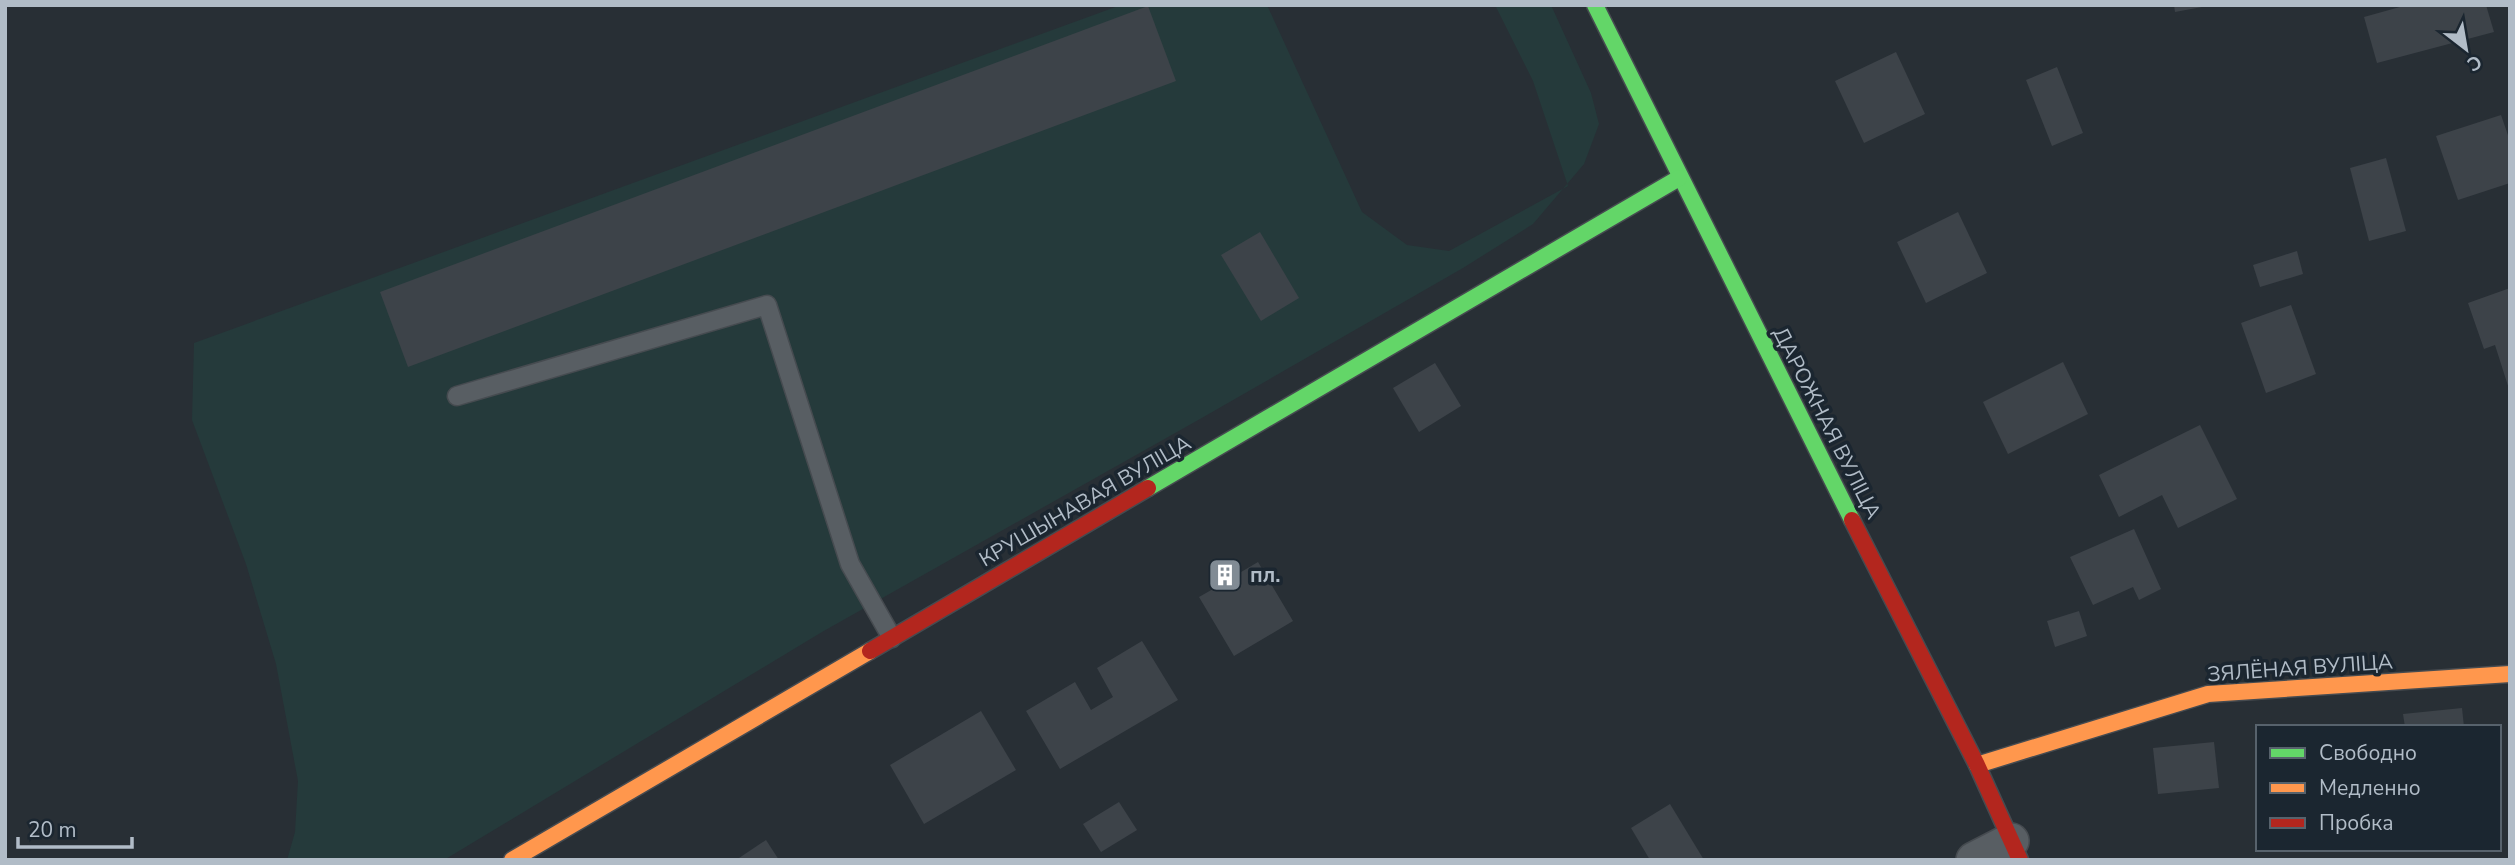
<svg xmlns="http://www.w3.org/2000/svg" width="2515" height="865" viewBox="0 0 2515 865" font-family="'Nunito Sans',sans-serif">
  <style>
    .green { fill: #253a3b }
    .building { fill: #3d4349 }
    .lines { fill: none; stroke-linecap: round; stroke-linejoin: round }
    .lane-casing { stroke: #464b50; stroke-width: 21 }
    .street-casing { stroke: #464b50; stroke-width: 38 }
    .fast-casing { stroke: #464b50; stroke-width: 19 }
    .slow-casing { stroke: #464b50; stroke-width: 19 }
    .jam-casing { stroke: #464b50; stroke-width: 19 }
    .lane { stroke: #585e63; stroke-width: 18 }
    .street { stroke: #585e63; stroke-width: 35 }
    .fast { stroke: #63d668; stroke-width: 16 }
    .slow { stroke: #ff974d; stroke-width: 16 }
    .jam { stroke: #b3261e; stroke-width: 16 }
    .labels { text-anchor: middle; stroke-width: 7; stroke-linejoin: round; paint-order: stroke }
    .street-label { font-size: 21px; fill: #b1bcc7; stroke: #1b2630 }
    .poi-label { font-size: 21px; font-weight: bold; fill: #b1bcc7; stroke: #1b2630; text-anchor: start }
  </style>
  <rect width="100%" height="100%" fill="#282f35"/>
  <!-- green -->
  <polygon class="green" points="1121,5 1267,5 1362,212 1407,245 1449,251 1568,186 1533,81 1495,5 1551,5 1591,93 1599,124 1584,164 1533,224 1463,268 1200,419 822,632 444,860 287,860 295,832 298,781 276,664 246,564 192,420 194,343"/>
  <!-- building -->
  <g class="building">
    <polygon points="2174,5 2202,5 2202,7 2175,12"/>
    <polygon points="2407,5 2486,5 2494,32 2377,63 2364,17"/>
    <polygon points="1148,6 1176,81 408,367 380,292"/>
    <polygon points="1896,52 1925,114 1864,143 1835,81"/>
    <polygon points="2057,67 2083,133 2052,146 2026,80"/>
    <polygon points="2501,115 2510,141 2510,183 2458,200 2436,136"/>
    <polygon points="2386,158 2406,231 2369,241 2350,168"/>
    <polygon points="1958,212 1987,273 1926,303 1897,242"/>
    <polygon points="1260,232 1299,298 1261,321 1221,255"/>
    <polygon points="2297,251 2303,274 2260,287 2253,265"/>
    <polygon points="2510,288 2510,388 2509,389 2495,345 2484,349 2468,303"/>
    <polygon points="2291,305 2316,374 2266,393 2241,323"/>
    <polygon points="2063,362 2088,414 2008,454 1983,402"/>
    <polygon points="1435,363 1461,406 1419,432 1393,388"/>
    <polygon points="2200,425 2237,499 2178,528 2162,495 2119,517 2099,475"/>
    <polygon points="2134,529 2161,589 2139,600 2133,587 2093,605 2070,557"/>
    <polygon points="1258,562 1293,621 1234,656 1199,597 1220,585 1214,574 1230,564 1236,575"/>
    <polygon points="2079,611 2087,636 2055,647 2047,621"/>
    <polygon points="1142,641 1178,700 1060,769 1026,711 1075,682 1091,710 1113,697 1097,668"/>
    <polygon points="2462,708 2464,727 2405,727 2403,714"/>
    <polygon points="981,711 1016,770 924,824 890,765"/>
    <polygon points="2214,742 2219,788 2158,794 2153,748"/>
    <polygon points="1119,802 1137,830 1101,852 1083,824"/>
    <polygon points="1670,804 1704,860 1650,860 1631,828"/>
    <polygon points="766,840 779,860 736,860"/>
  </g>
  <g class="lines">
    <defs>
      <polyline id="lane" points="457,396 767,305 850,564 892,638"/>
      <polyline id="street" points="1974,860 2011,841"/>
      <g id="fast">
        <polyline points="1595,5 1852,520"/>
        <polyline points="1148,488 1679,178"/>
      </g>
      <g id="slow">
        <polyline points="1977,765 2208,694 2510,674"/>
        <polyline points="512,860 870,651"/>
      </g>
      <g id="jam">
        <polyline points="1852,520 1977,765 2020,860"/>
        <polyline points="870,651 1148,488"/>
      </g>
    </defs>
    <!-- lane casing -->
    <use href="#lane" class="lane-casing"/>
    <!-- street casing -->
    <use href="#street" class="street-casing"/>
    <!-- fast casing -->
    <use href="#fast" class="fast-casing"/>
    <!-- slow casing -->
    <use href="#slow" class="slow-casing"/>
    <!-- jam casing -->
    <use href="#jam" class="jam-casing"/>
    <!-- lane -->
    <use href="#lane" class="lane"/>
    <!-- street -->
    <use href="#street" class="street"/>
    <!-- fast -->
    <use href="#fast" class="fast"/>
    <!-- slow -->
    <use href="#slow" class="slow"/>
    <!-- jam -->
    <use href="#jam" class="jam"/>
  </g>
  <!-- icons -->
  <defs>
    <symbol id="building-square" viewBox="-11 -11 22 22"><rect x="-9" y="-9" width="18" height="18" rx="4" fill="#818b94" stroke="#1b2630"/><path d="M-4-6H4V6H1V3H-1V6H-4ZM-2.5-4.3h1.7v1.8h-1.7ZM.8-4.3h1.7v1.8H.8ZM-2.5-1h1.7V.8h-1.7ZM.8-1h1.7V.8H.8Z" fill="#fff"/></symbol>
  </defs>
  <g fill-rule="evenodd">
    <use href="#building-square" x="1206" y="556" width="38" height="38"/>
  </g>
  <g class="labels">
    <!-- street labels -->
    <g class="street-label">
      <text transform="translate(1827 423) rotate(63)" y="7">ДАРОЖНАЯ ВУЛІЦА</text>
      <text transform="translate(1085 501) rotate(-30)" y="7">КРУШЫНАВАЯ ВУЛІЦА</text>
      <text transform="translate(2300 668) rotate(-4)" y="7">ЗЯЛЁНАЯ ВУЛІЦА</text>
    </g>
    <!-- poi labels -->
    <g class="poi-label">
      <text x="1250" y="582">пл.</text>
    </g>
  </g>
  <!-- border -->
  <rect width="2515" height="865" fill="none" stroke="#b1bcc7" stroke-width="14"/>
  <!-- legend -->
  <rect x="2256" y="725" width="245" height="126" fill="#1b2630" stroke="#57626c" stroke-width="2"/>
  <rect x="2270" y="748" width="35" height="10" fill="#63d668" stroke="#57626c" stroke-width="2"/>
  <text x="2319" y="760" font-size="21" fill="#b1bcc7">Свободно</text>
  <rect x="2270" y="783" width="35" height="10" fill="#ff974d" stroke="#57626c" stroke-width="2"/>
  <text x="2319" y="795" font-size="21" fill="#b1bcc7">Медленно</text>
  <rect x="2270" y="818" width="35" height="10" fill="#b3261e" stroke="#57626c" stroke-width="2"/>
  <text x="2319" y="830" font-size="21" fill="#b1bcc7">Пробка</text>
  <!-- north arrow -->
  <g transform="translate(2466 49) rotate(149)" stroke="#1b2630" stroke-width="5" paint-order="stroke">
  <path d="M0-5L12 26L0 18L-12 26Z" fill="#b1bcc7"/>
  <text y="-10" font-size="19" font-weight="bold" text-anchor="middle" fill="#b1bcc7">С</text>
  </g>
  <!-- scale -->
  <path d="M18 837v10h114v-10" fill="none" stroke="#b1bcc7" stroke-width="3.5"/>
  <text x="28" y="837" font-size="21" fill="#b1bcc7" stroke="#1b2630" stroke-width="5" paint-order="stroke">20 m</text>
</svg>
